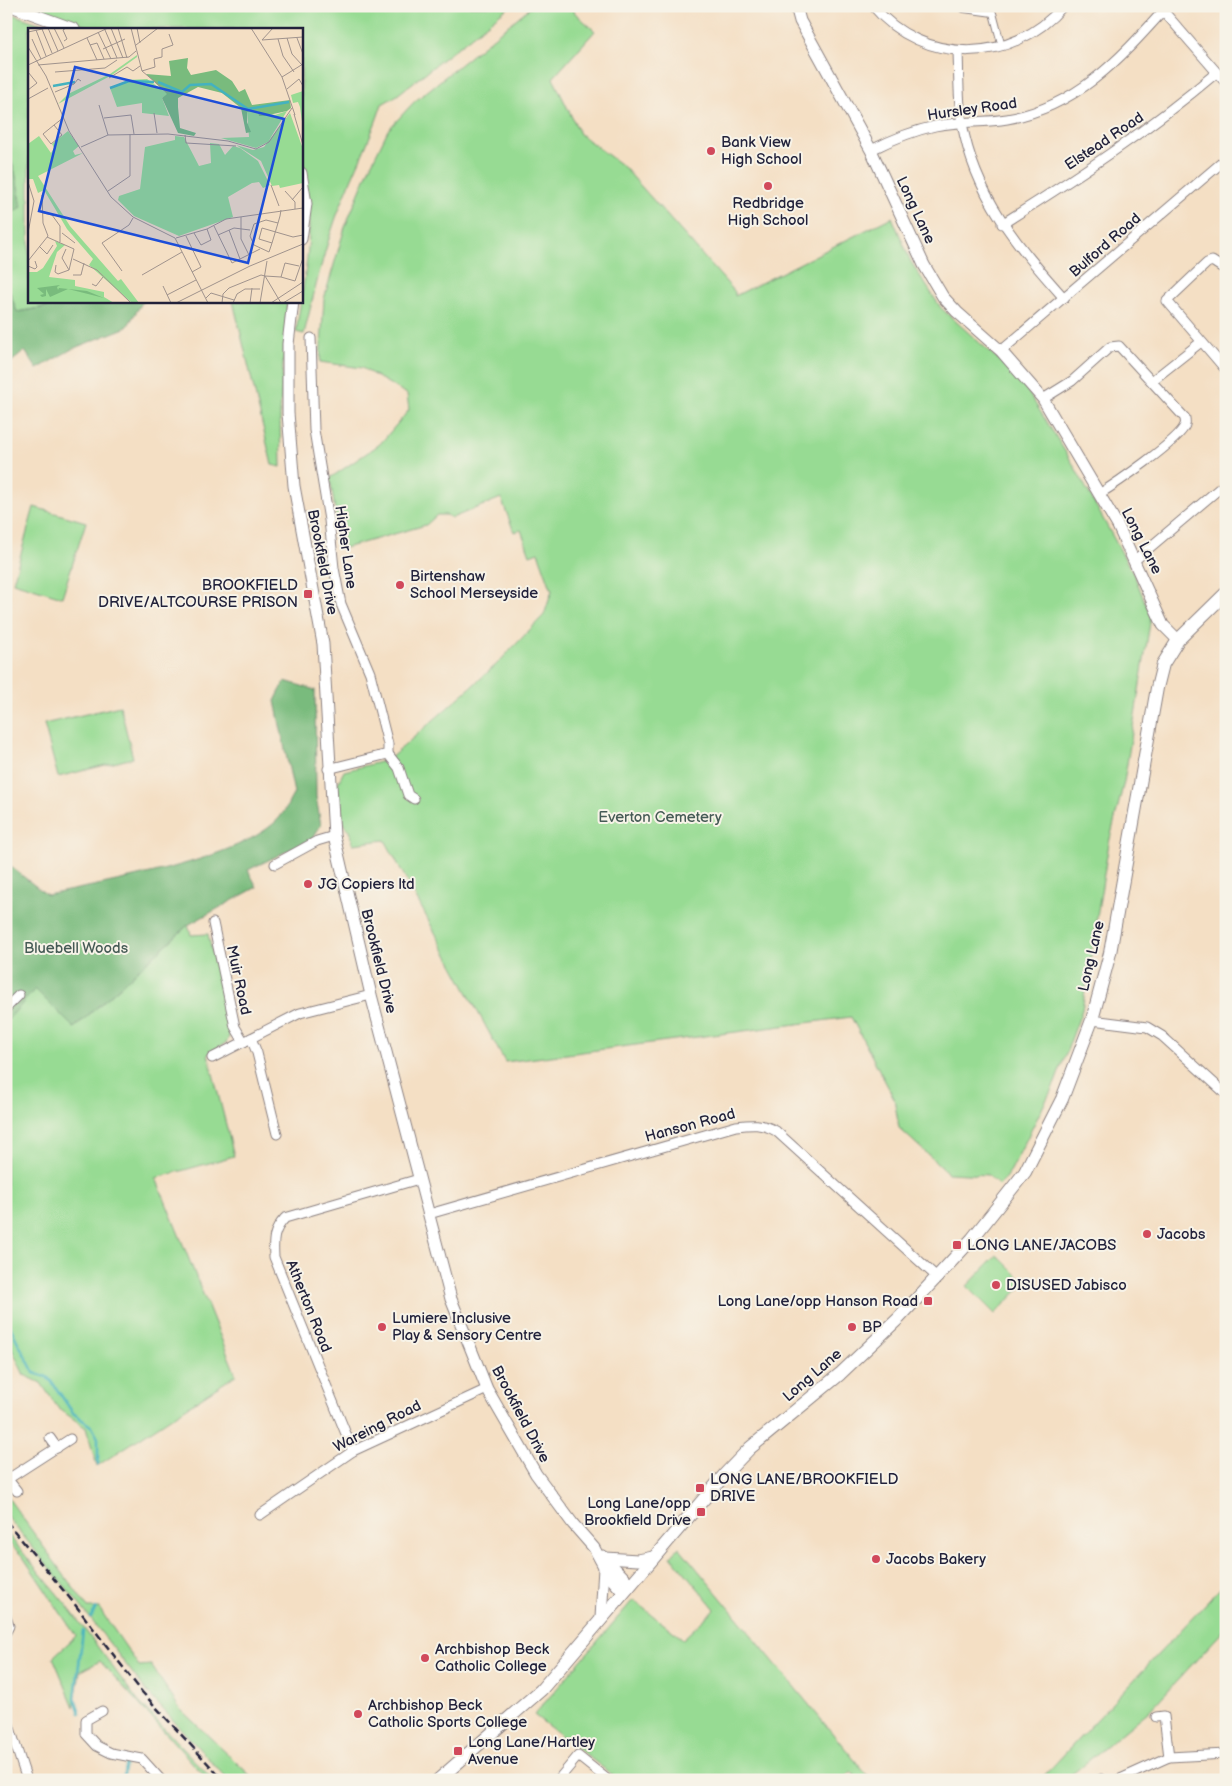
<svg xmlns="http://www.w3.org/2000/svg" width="1232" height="1786" viewBox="0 0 1232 1786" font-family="'Balsamiq Sans',sans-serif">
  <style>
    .green { fill: #97db93; stroke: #5c7e67 }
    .forest { fill: #79bb7d; stroke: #4e6e5c }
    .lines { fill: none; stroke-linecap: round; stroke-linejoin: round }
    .stream { stroke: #44b2bf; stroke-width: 2.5 }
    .pedestrian-casing { stroke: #8b8080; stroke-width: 8 }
    .minor-casing { stroke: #8b8080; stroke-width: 11 }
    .tertiary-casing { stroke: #8b8080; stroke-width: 13 }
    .secondary-casing { stroke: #8b8080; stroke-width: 14 }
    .pedestrian { stroke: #fff; stroke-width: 6 }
    .minor { stroke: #fff; stroke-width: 9 }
    .tertiary { stroke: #fff; stroke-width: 11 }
    .secondary { stroke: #fff; stroke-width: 12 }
    .rail { stroke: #22223b; stroke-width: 2.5; stroke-dasharray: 8 4; stroke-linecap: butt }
    .poi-dot { fill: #d1495b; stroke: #f7f3e8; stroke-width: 2 }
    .labels { text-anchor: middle; stroke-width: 4; stroke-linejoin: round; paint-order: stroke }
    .street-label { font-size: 15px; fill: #22223b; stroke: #f7f3e8 }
    .poi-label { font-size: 15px; fill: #22223b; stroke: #f7f3e8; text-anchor: start }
    .park-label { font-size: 15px; fill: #455a55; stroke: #f7f3e8 }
    .inset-river { fill: none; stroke: #44b2bf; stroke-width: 2.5 }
    .inset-road { fill: none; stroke: #a0938d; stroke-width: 1 }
    .view { fill: #1d4ed8; fill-opacity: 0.15; stroke: #1d4ed8; stroke-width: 2.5 }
    .inset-edge { fill: none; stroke: #22223b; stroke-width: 2.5 }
  </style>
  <rect width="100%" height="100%" fill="#f7f3e8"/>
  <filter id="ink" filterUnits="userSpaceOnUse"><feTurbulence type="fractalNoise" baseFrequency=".02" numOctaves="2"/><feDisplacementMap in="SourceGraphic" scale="10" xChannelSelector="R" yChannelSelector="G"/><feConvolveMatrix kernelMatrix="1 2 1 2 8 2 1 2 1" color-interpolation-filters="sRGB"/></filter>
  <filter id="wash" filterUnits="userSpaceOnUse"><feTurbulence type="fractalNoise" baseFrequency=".0096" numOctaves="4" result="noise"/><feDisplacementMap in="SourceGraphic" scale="20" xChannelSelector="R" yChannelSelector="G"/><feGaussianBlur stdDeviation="1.12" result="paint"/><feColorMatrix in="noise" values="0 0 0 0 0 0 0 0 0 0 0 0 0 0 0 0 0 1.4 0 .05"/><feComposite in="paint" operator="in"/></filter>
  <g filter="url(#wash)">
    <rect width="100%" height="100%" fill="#f4dfc4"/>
    <!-- green -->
    <g class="green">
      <path d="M29,6H510L396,96L382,104C371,138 355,169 342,202C325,244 315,290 304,334L296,332C304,278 318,221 301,167V29H95Z"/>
      <polygon points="532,6 572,6 575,13 595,31 553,78 580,134 624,167 735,292 735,296 892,217 911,262 941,308 1020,379 1073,464 1135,577 1151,617 1124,782 1109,843 1082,1010 1055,1083 1011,1170 999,1186 988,1175 948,1173 899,1128 894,1098 851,1017 505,1062 385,840 353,844 350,830 344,825 337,785 344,771 388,760 496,665 544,615 552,591 538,552 530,555 521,530 514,532 501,498 452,518 446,515 437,515 426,525 341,549 330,478 380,444 409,410 407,394 362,368 320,362 324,299 345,227 369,169 388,130 414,102"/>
      <polygon points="6,12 56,29 29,29 29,301 81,301 17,312 6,282 6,216 22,207 15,172 6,147"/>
      <polygon points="233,301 287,301 280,414 281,467 272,465"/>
      <polygon points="34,507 86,522 62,597 13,582"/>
      <polygon points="120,706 133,758 58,777 44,724"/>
      <polygon points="188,925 191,935 208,934 230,1033 227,1042 208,1054 234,1156 156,1178 236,1375 97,1466 86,1428 58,1408 41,1383 24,1375 11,1347 6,1343 6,1017 35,989 74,1028"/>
      <polygon points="997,1255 1025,1283 995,1314 967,1286"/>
      <polygon points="6,1495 88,1608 99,1608 139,1666 151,1665 180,1709 255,1780 228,1780 148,1693 76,1600 6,1515"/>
      <polygon points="6,1532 68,1607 138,1701 213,1780 208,1780 100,1661 80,1672 74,1707 53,1657 76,1636 23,1557 6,1540"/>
      <polygon points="679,1547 871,1780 858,1780 851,1772 841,1780 619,1780 534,1715 633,1600 683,1639 715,1609 671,1556"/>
      <polygon points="1226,1582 1226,1628 1149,1711 1065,1780 1040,1780"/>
    </g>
    <!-- forest -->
    <g class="forest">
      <polygon points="6,147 15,172 22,207 6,216"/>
      <polygon points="6,282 17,312 81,301 143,301 127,327 72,349 37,369 25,351 6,366"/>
      <path d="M285,681L315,690L316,797L321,825L312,839L248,870L257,887L188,925L74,1028L35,989L6,1022V863L47,895C102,884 245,859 280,817C286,810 289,801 294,793L275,701Z"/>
    </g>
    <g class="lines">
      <!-- stream -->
      <g class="stream">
        <polyline points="6,1306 6,1312"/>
        <path d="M6,1314C7,1325 28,1360 34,1373L47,1377L52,1382L73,1413L92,1427L98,1438V1464"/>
        <polyline points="91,1618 96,1608"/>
        <polyline points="80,1713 75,1698 83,1631"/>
        <polyline points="123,1780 126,1761"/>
      </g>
    </g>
  </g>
  <g filter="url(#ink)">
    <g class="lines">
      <defs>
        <polyline id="pedestrian" points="964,9 993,13 1002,47"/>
        <g id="minor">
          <path d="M873,6C923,66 1013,65 1063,6"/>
          <polyline points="1159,6 1226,83"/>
          <path d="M958,51C959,75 958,100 962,123C975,196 1017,245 1064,298"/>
          <path d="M871,150C891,140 912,131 935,126C958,121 983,123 1007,119C1076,107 1119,60 1163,11"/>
          <path d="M1002,224C1077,177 1149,130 1216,73"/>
          <polyline points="1226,270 1212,261 1207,263 1167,301 1226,370"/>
          <polyline points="311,338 314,430 329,520 334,568 341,604 370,673 388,744 388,754 328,769"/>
          <polyline points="1001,351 1226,159"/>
          <polyline points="1153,380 1201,342"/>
          <path d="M1043,399L1072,381L1110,347L1119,346L1185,418C1185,420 1186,423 1185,425C1180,440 1114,485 1099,494"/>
          <polyline points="1135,560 1226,483"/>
          <polyline points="388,754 399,768 408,795 414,799"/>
          <polyline points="275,864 317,841 334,836"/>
          <polyline points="213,923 235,1027 244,1042"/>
          <polyline points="6,1008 19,995"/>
          <polyline points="1092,1020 1147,1027 1162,1036 1226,1094"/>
          <polyline points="251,1038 257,1053 277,1134"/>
          <polyline points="212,1058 300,1013 371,995"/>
          <path d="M429,1214L736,1126C752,1124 762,1123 776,1131L938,1278"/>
          <polyline points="50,1438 57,1448"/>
          <path d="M353,1451L274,1257C273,1240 273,1231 285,1218L419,1179"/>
          <polyline points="6,1477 17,1491"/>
          <polyline points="8,1479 70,1439"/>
          <polyline points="260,1515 353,1451 487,1389"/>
          <polyline points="6,1617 9,1626 6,1632"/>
          <polyline points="102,1711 86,1720 86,1734 97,1746 111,1753 142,1759 161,1780"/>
          <polyline points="6,1716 27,1780"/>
          <polyline points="1156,1717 1164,1716 1169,1757"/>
          <polyline points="1101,1779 1101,1780"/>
          <polyline points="558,1780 578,1756 608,1780"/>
          <polyline points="1118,1780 1169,1757 1226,1754"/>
        </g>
        <g id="tertiary">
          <polyline points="11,6 74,29"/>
          <polyline points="796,6 800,21 871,150 924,265 943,297 957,312 1001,351 1043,399 1118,526 1163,625 1178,640"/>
          <polyline points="301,173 306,204 301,239"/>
          <polyline points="293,301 288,344 288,413 294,486 323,644 334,836 371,995 451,1299 487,1389 536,1474 573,1524 594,1548 609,1576 623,1592"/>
          <polyline points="603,1556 630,1584"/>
          <polyline points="606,1558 638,1560 653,1557"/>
          <polyline points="601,1618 604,1568"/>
        </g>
        <polyline id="secondary" points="438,1780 541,1690 726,1473 750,1448 840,1374 899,1318 972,1239 1025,1172 1062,1099 1092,1020 1110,953 1157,688 1163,664 1178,640 1226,593"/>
      </defs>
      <!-- pedestrian casing -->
      <use href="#pedestrian" class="pedestrian-casing"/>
      <!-- minor casing -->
      <use href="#minor" class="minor-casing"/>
      <!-- tertiary casing -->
      <use href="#tertiary" class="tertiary-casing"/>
      <!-- secondary casing -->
      <use href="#secondary" class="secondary-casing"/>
      <!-- pedestrian -->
      <use href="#pedestrian" class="pedestrian"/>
      <!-- minor -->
      <use href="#minor" class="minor"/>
      <!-- tertiary -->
      <use href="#tertiary" class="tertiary"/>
      <!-- secondary -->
      <use href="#secondary" class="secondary"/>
      <!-- rail -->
      <polyline class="rail" points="6,1521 73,1602 142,1692 223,1780"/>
    </g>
  </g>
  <!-- markers -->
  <g class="poi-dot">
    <circle cx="711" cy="151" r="5"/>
    <circle cx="768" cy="186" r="5"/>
    <circle cx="400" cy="585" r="5"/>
    <rect x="303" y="589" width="10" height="10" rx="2.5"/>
    <circle cx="308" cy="884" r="5"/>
    <circle cx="1147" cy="1234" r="5"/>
    <rect x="952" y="1240" width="10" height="10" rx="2.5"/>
    <circle cx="996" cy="1285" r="5"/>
    <rect x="923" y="1296" width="10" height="10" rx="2.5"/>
    <circle cx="382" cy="1327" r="5"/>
    <circle cx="852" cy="1327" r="5"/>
    <rect x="695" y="1483" width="10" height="10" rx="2.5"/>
    <rect x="696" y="1507" width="10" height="10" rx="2.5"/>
    <circle cx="876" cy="1559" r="5"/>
    <circle cx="425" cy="1658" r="5"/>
    <circle cx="358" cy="1714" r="5"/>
    <rect x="453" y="1746" width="10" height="10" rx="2.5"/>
  </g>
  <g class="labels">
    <!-- street labels -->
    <g class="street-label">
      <text transform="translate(972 109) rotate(-8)" y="5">Hursley Road</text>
      <text transform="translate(1104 141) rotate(-34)" y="5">Elstead Road</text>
      <text transform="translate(916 210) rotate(65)" y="5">Long Lane</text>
      <text transform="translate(1105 245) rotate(-41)" y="5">Bulford Road</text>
      <text transform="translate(1142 541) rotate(63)" y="5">Long Lane</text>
      <text transform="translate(346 547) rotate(82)" y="5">Higher Lane</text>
      <text transform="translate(323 562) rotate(79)" y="5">Brookfield Drive</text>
      <text transform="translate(1091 956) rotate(-77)" y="5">Long Lane</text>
      <text transform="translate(379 961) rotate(76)" y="5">Brookfield Drive</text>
      <text transform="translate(239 980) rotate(78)" y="5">Muir Road</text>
      <text transform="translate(690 1125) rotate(-15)" y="5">Hanson Road</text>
      <text transform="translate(309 1306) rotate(68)" y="5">Atherton Road</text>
      <text transform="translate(812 1375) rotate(-41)" y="5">Long Lane</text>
      <text transform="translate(521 1414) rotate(62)" y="5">Brookfield Drive</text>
      <text transform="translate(377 1426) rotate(-27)" y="5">Wareing Road</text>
    </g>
    <!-- poi labels -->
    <g class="poi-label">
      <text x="721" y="147">Bank View<tspan x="721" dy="17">High School</tspan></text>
      <text x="768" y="208" text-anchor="middle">Redbridge<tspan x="768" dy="17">High School</tspan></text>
      <text x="410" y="581">Birtenshaw<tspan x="410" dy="17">School Merseyside</tspan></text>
      <text x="298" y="590" text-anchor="end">BROOKFIELD<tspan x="298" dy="17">DRIVE/ALTCOURSE PRISON</tspan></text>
      <text x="318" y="889">JG Copiers ltd</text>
      <text x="1157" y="1239">Jacobs</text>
      <text x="967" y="1250">LONG LANE/JACOBS</text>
      <text x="1006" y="1290">DISUSED Jabisco</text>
      <text x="918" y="1306" text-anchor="end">Long Lane/opp Hanson Road</text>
      <text x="392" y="1323">Lumiere Inclusive<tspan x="392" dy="17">Play &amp; Sensory Centre</tspan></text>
      <text x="862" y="1332">BP</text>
      <text x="710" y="1484">LONG LANE/BROOKFIELD<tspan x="710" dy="17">DRIVE</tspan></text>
      <text x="691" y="1508" text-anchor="end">Long Lane/opp<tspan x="691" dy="17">Brookfield Drive</tspan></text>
      <text x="886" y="1564">Jacobs Bakery</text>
      <text x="435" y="1654">Archbishop Beck<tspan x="435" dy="17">Catholic College</tspan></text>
      <text x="368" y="1710">Archbishop Beck<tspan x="368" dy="17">Catholic Sports College</tspan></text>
      <text x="468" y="1747">Long Lane/Hartley<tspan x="468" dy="17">Avenue</tspan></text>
    </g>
    <!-- park labels -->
    <g class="park-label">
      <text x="660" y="822">Everton Cemetery</text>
      <text x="76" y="953">Bluebell Woods</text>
    </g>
  </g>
  <!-- overview -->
  <g transform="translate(28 28)">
    <rect width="275" height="275" fill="#f4dfc4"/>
    <path d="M109,27V29L84,47L30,76L40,66L82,46ZM119,51L140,66L134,70L141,88L114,85V75L89,79L82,60L100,52ZM275,63V101L272,79L270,74L265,75L263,67ZM230,83L247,87L259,83L240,114L228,120L193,110L221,109L219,84ZM262,85L275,121V155L252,160L251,157L244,158L233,133L208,117L225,122L236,119ZM40,103L51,118L45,123L47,127L55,125L10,148L42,198L90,253L93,251L111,275H104L61,237L65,231L39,201L16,162L10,165L5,151H0V116L11,108L23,125L26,120L24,116ZM147,108L156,109L171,138L183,135L182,115L191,116L197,127L205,118L212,120L230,133L242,157L235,160L231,154L224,155L200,169L205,189L151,208L106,188L90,172L91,168L112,161L117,119L147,112ZM27,213L37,217L29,224L21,249L47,252V258L76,264V269L86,275H0V244H9L15,240L29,218Z" fill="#97db93"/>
    <path d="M160,30L159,40L163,47L188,42L204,53L211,64L217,61L224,77L262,72L263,80L259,83L236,88H231L230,83L219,84V94L223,104L218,105L213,80L194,65L170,59L150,70V79L152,100L168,105L166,108L150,105L134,70L139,66L118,46L143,48L141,33ZM32,257L29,259L30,262L31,260L59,263L76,270L40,261L22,269L18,261V268L14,269L12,267L16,266L9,260Z" fill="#79bb7d"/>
    <path class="inset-river" d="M130,54L154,64L162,57L183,56L220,81L261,74M25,58L47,54M82,60L101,53L126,54"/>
    <path class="inset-road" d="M20,0L30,23M26,0L36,20M83,0L95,30M90,0L99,30M103,0L114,43L139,64M109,0L112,15M223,0L254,49L267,87M14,1L24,25M8,2L18,28M77,2L89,30M0,4L19,0M70,4L83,31M59,10L69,32M259,10L264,26L274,37M269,10L275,26M4,11L13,31M250,11L255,28L266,44M234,12L275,9M234,12L245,0M36,13L39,11L35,2L38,0M62,17L69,15L76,31M108,17L130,0M0,19L18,48L41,103L83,169L105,189L147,210L180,275M75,21L97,11M0,37L80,0M10,37L101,29L108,23M114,43L127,39L126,31L134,29V21L145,17L141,6M0,44L9,55L0,62M27,44L77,40L89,32M254,49L275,36M81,50L99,39L105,43L112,38M259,61L271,51L275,58M27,64L46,56L50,51L53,53M0,71L20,60M71,77L80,107M126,85L129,105M266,86L275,117M76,90L103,87L106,106M26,97L34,107L23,116L15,106L26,97L35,90M157,107L158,115L208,118M53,119L80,107L140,106L200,113L228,121L241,114L264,80M243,157L251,178M80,163L102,148V106M257,163L267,174V181M264,172L275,159M15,185L24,187L32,198V214M213,189V211L221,227M250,195L238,192L226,196L222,208L226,217L241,224L244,215L250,195L252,188L253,182M186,198L204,235L232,221M201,202L212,231M0,205L6,173L0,154M34,205L47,215M166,205L173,217L183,212L179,201M190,207L206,200L222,202M158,208L173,239L164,244M19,209L46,221L41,242L30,246L27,244L28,237M148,210L179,201L198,191L275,180M244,215L231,211L234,200L265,209L275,207M11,218L19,226L25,217M38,221L34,230L41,242M45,231L69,242L103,275M0,233L20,208L15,195L14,167M0,238L7,241L9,239L7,233M271,238L257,235L253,249L267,253L275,230M94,243L74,215L101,197L105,190M45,247H53L56,235M114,247L154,224M237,248L253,249M64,256L68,258L75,249M135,258L143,275M139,267L168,252M178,270L183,265L206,272M148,275L222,238L275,216M194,275L195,266L201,260L233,247L237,248L253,275M205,275L209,266L217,261H232M222,275L224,260M232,275L239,233M243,275L275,254M255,275L275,263"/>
    <path class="view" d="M47,39L256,91L220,235L11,183Z"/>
    <rect width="275" height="275" class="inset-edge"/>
  </g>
  <!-- margin -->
  <rect width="1232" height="1786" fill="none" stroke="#f7f3e8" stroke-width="25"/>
</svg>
